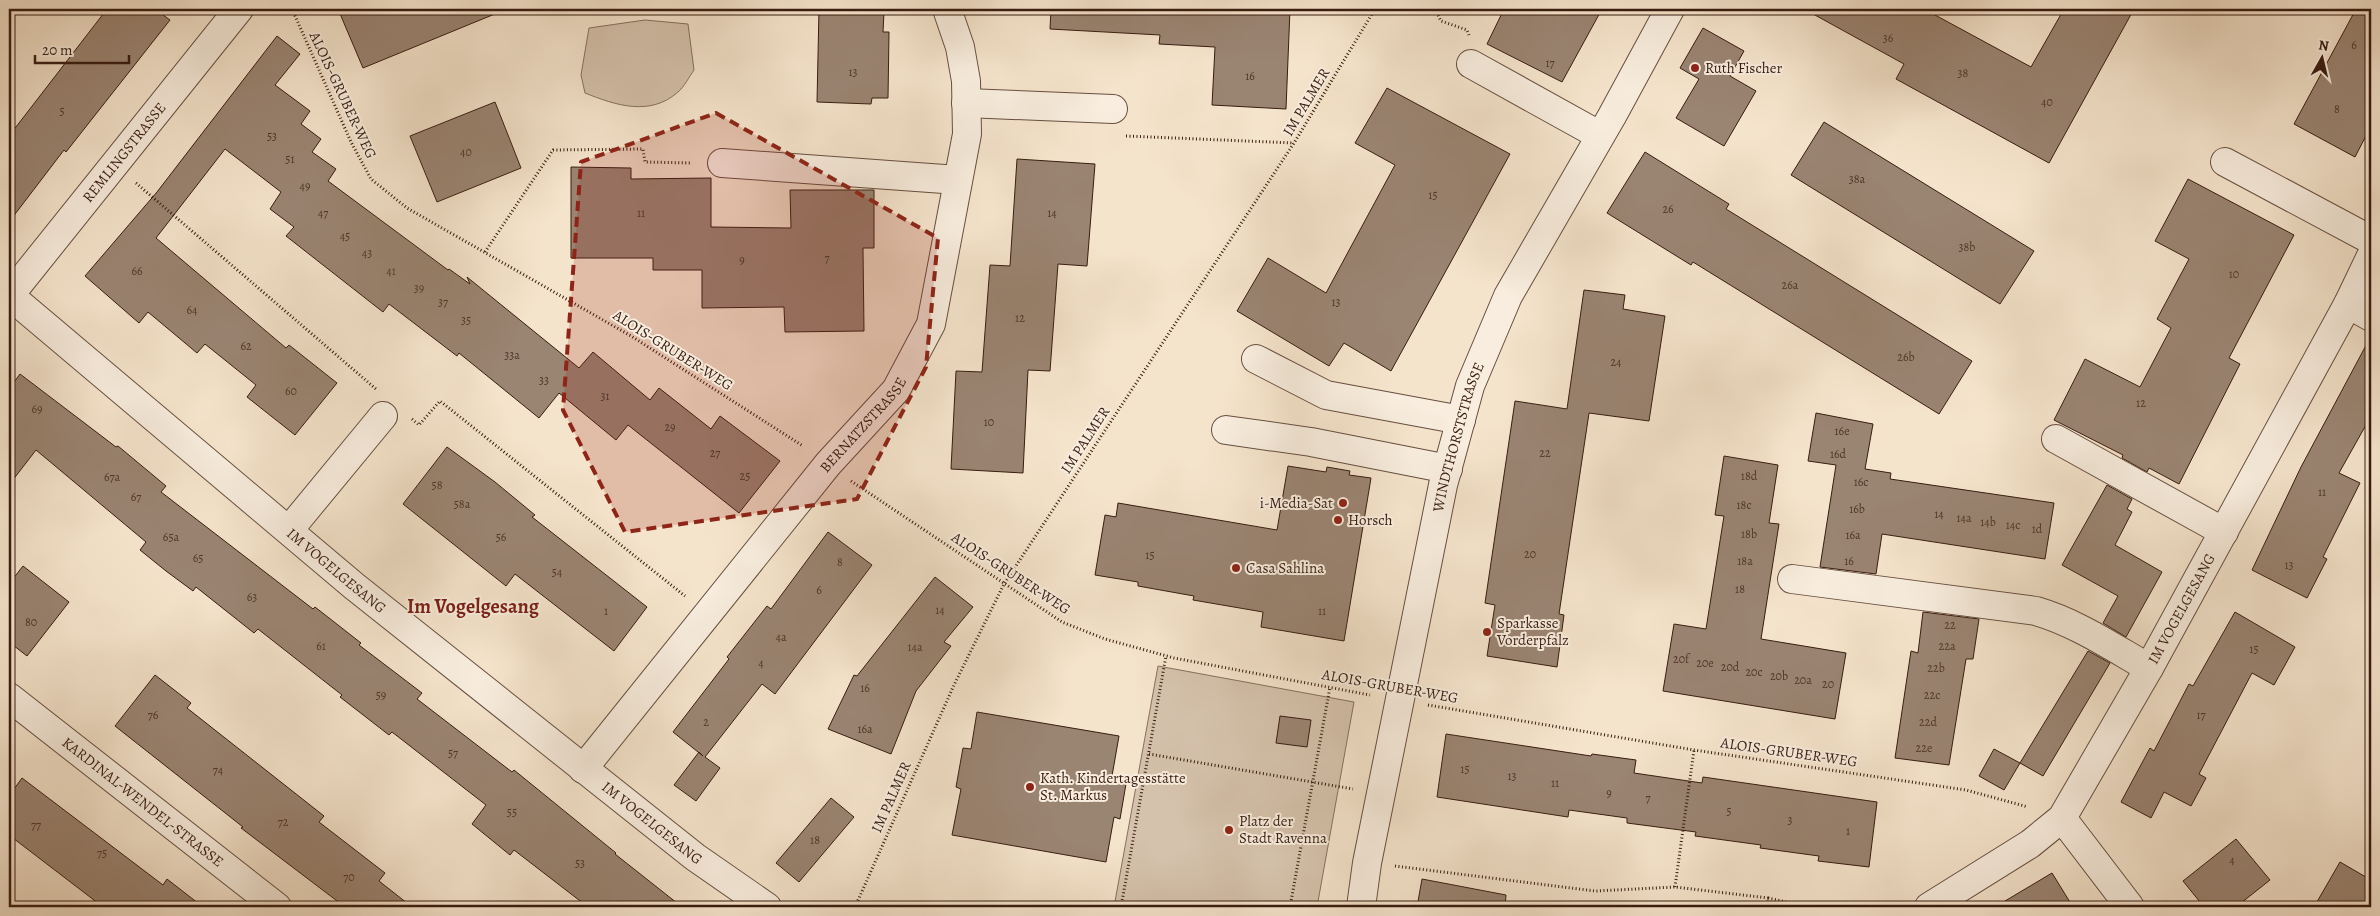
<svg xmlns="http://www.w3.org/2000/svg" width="2380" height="916" viewBox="0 0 2380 916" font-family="Alegreya,serif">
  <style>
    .green { fill: #d5c2ac; stroke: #866f5e }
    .building { fill: #9a8472; stroke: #381c11 }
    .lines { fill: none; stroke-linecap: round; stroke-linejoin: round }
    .minor-casing { stroke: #674e40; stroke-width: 30 }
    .path { stroke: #381c11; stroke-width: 3; stroke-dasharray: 1 2.5; stroke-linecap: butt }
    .minor { stroke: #f8edde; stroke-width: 28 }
    .marked { fill: #8f2418; fill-opacity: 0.2; stroke: #8f2418; stroke-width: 4; stroke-dasharray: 10 6; stroke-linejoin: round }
    .poi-dot { fill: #8f2418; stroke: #f8edde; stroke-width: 2 }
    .labels { text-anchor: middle; stroke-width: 4; stroke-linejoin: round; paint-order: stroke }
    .number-label { font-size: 12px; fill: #503629 }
    .poi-label { font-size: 15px; fill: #381c11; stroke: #f8edde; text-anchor: start }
    .street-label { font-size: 15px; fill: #381c11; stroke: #f8edde }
    .district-label { font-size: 20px; font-weight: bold; fill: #7a1f14; stroke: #f8edde }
  </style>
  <rect width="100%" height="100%" fill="#f5e4cc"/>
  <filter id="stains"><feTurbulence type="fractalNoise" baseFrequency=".004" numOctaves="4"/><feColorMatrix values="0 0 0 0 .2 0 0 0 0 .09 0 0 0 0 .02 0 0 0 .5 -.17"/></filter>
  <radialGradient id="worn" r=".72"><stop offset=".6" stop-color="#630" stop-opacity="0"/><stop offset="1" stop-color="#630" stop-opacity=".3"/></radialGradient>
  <!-- green -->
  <g class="green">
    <path d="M645,20L688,24L694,70C689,77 684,87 678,92C650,117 615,105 585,93L581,75L589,28Z"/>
    <polygon points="1158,666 1354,702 1317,907 1114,907"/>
  </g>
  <!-- building -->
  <g class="building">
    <polygon points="107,9 155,9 170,20 66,152 64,150 9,222 9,136"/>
    <polygon points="338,9 507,9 363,68"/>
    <polygon points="819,9 871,9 871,12 884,12 883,32 889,32 888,98 872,98 871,104 817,102"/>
    <polygon points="1051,9 1290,9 1286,109 1212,105 1215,47 1159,44 1160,35 1050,29"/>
    <polygon points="1504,9 1602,9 1562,82 1487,44"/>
    <polygon points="1804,9 1924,9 2031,67 2064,9 2134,9 2049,163 1896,79 1904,64"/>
    <polygon points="2356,9 2371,9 2371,126 2355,157 2294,124"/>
    <polygon points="1703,28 1744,51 1730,76 1756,91 1724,146 1676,118 1699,79 1680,68"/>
    <polygon points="277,36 300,54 275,85 310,111 301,124 321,139 312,152 336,169 328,181 448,270 449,269 470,284 467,277 579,368 593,352 650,400 659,388 711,429 720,416 780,461 739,513 628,425 616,440 559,393 539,418 459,353 457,356 389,304 383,312 286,236 294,227 270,209 281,192 225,149 156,238 286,348 289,345 337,383 295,435 247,397 256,385 205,344 197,353 148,312 139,323 85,276 157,192"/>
    <polygon points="1387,88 1510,154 1391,371 1344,343 1329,366 1237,311 1268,258 1326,293 1395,165 1355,143"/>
    <polygon points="495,102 521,168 437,202 410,136"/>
    <polygon points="1824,122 2034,251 2000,304 1791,175"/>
    <polygon points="1645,152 1729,204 1726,209 1972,361 1939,414 1693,262 1691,265 1607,213"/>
    <polygon points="1017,159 1095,164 1087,266 1058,264 1050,371 1028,370 1023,473 951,469 956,371 982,372 990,265 1010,266"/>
    <polygon points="571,167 631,168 631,179 711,178 711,227 791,228 790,190 874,190 874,248 863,248 864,331 785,332 784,307 702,308 702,270 653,270 653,258 571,258"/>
    <polygon points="2188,179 2294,235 2229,358 2240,364 2179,484 2149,468 2147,472 2122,458 2123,455 2054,420 2085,359 2140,387 2171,328 2157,319 2189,259 2155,241"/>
    <polygon points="1584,290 1625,295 1623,309 1665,316 1649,421 1589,413 1559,614 1564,615 1557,667 1487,656 1495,605 1485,603 1515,401 1567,409"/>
    <polygon points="2371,336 2371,416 2339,473 2360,483 2323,557 2327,559 2307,598 2252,570 2301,467"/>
    <polygon points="20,374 116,447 118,446 166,486 161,492 313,609 315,607 361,643 359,645 422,693 417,699 512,772 514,770 616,853 615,854 682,907 588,907 514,850 510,855 472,824 486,805 392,732 389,735 340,697 342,695 258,629 254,633 196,587 193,591 166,571 140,550 146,542 36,450 9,485 9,389"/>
    <polygon points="1816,413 1873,424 1865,469 1891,473 1890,479 2054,503 2045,559 1882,534 1876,574 1820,567 1836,465 1808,461"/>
    <polygon points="447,447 495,482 535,515 532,517 647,607 614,651 515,574 506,586 403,504"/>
    <polygon points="1724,456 1778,465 1769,523 1779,524 1761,639 1846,653 1835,719 1663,691 1674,624 1706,629 1724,516 1715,515"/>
    <polygon points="1288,466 1326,472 1327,467 1350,471 1349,475 1371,478 1344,641 1261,627 1263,612 1193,600 1194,596 1138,586 1138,582 1095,575 1105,515 1116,517 1118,503 1277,530"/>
    <polygon points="2107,485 2132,499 2127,509 2132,512 2115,545 2162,572 2126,637 2103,623 2118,596 2062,565"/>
    <polygon points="828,532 872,565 775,694 762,684 705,757 720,768 696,801 674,785 699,752 703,756 673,732 729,659 727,657 767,606 771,609"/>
    <polygon points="23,566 69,602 27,656 9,642 9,584"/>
    <polygon points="935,577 973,607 944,642 951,646 916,691 891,754 828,729 854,675 857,676"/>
    <polygon points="1923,612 1979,619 1973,659 1966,659 1949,765 1895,758 1911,651 1918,653"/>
    <polygon points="2235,612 2295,647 2274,685 2252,673 2199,774 2206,778 2191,806 2164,792 2151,818 2121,802 2150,748 2154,751 2189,684 2193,686"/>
    <polygon points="2088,651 2110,663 2043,776 2020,763"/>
    <polygon points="155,675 191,703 187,708 324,816 319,822 385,873 379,881 412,907 345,907 241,828 243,827 115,726"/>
    <polygon points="977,712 1119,736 1112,776 1127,778 1120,819 1114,817 1106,862 952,835 961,789 956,787 963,748 971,749"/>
    <polygon points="1280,716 1311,720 1307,747 1276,743"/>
    <polygon points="1446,734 1591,756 1592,754 1636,760 1634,773 1702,783 1703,777 1877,802 1869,867 1818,861 1819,856 1760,848 1761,845 1695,836 1696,832 1627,823 1627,818 1569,810 1568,817 1437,797"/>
    <polygon points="1994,749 2020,763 2004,790 1979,776"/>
    <polygon points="22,778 163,885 167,879 203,907 103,907 9,835 9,796"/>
    <polygon points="831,798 854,817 799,882 776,863"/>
    <polygon points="2236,839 2270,880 2236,907 2204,907 2183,881"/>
    <polygon points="2340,862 2371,880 2371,907 2314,907"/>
    <polygon points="2052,873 2073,907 1995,907"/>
    <polygon points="1422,879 1506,895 1505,907 1417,907"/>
  </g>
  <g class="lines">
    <defs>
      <g id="minor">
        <polyline points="1471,64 1599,135"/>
        <polyline points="966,103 1113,109"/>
        <polyline points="2225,162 2371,240"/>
        <polyline points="722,163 958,180"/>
        <path id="s1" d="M9,295L354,586L695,857L767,907"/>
        <path id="s2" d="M9,296L239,9"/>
        <polyline points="2348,304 2371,317"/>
        <polyline points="1256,359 1326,395 1461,420"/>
        <polyline points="1226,430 1311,442 1448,469"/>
        <polyline points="2056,439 2224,532"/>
        <polyline points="289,530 383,416"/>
        <path d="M1792,579L2036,611C2077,623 2112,647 2149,668"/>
        <path id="s3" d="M9,697L277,907"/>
        <path id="s4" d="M583,769L828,464L896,390L931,324L967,134L966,81L960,47L947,9"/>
        <polyline points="2062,818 2130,907"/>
        <path id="s5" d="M1361,907L1367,863L1443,485L1470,386L1508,296L1612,116L1670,9"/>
        <path id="s6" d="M1929,907L2030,844L2062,818L2149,668L2348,304L2371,256"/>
      </g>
    </defs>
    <!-- minor casing -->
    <use href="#minor" class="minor-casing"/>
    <!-- path -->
    <g class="path">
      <polyline points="292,9 351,142 371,179 407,208 631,336 803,446"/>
      <polyline points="1435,9 1441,21 1467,30 1469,35"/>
      <polyline points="1126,136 1294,143"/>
      <polyline points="136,183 376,389"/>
      <polyline points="485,252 553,150 643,149 645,162 692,163"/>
      <polyline points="412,419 419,425 440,401 685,596"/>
      <polyline points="851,481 1062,622 1105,639 1174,658 1370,695"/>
      <polyline points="1428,705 1694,750 1966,790 2028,807"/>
      <polyline points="1149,754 1353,789"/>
      <polyline points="1395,866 1595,891 1675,887 1768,898 1767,907"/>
      <polyline points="1675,887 1694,750"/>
      <polyline points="1768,898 1808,907"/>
      <polyline points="855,907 954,685 1004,584 1294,143 1375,9"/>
      <polyline points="1121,907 1166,656"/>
      <polyline points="1290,907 1330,687"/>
    </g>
    <!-- minor -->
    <use href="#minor" class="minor"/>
  </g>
  <!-- marked area -->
  <path class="marked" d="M716,113L938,238L926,367L857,499L625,532L563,410L581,162Z"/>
  <!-- markers -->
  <g class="poi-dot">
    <circle cx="1695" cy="68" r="5"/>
    <circle cx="1343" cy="503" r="5"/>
    <circle cx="1338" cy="520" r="5"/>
    <circle cx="1236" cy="568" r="5"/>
    <circle cx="1487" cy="632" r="5"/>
    <circle cx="1030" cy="787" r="5"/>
    <circle cx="1229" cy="830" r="5"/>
  </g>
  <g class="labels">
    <!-- number labels -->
    <g class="number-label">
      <text x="1888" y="42">36</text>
      <text x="2354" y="49">6</text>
      <text x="1550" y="67">17</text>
      <text x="853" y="76">13</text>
      <text x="1963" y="77">38</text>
      <text x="1250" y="80">16</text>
      <text x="2047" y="106">40</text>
      <text x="2337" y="113">8</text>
      <text x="62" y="115">5</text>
      <text x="272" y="140">53</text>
      <text x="466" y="156">40</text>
      <text x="290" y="163">51</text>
      <text x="1857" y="183">38a</text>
      <text x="305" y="190">49</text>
      <text x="1433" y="199">15</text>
      <text x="1668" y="213">26</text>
      <text x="323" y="217">47</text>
      <text x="641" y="217">11</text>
      <text x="1052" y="217">14</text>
      <text x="345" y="240">45</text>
      <text x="1967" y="251">38b</text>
      <text x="367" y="257">43</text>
      <text x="827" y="262">7</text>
      <text x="742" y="264">9</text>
      <text x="137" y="275">66</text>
      <text x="391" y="275">41</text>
      <text x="2234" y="278">10</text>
      <text x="1790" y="289">26a</text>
      <text x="419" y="292">39</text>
      <text x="443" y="306">37</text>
      <text x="1336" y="306">13</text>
      <text x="192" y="314">64</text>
      <text x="1020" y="322">12</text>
      <text x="466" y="324">35</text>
      <text x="246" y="350">62</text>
      <text x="512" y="359">33a</text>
      <text x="1906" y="361">26b</text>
      <text x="1616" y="366">24</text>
      <text x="544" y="384">33</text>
      <text x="291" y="395">60</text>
      <text x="605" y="400">31</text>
      <text x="2141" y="407">12</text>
      <text x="37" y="413">69</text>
      <text x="989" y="426">10</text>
      <text x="670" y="431">29</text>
      <text x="1842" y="435">16e</text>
      <text x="715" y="457">27</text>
      <text x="1545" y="457">22</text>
      <text x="1838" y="458">16d</text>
      <text x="745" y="480">25</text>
      <text x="1749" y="480">18d</text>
      <text x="112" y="481">67a</text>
      <text x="1861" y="486">16c</text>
      <text x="437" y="489">58</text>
      <text x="2322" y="496">11</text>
      <text x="136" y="501">67</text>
      <text x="462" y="508">58a</text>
      <text x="1744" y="509">18c</text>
      <text x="1857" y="513">16b</text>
      <text x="1939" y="518">14</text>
      <text x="1964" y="522">14a</text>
      <text x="1988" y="526">14b</text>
      <text x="2013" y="529">14c</text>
      <text x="2037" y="533">1d</text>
      <text x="1749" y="538">18b</text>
      <text x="1853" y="539">16a</text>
      <text x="171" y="541">65a</text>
      <text x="501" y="541">56</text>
      <text x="1530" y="558">20</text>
      <text x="1150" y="559">15</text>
      <text x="198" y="562">65</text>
      <text x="1745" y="565">18a</text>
      <text x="1849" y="565">16</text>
      <text x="840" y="566">8</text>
      <text x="2289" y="569">13</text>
      <text x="557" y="576">54</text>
      <text x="1740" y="593">18</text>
      <text x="819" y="594">6</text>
      <text x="252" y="601">63</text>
      <text x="940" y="614">14</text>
      <text x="606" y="615">1</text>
      <text x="1322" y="615">11</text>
      <text x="31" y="626">80</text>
      <text x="1950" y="629">22</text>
      <text x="781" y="641">4a</text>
      <text x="321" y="650">61</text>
      <text x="1947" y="650">22a</text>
      <text x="915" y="651">14a</text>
      <text x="2254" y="653">15</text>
      <text x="1681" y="663">20f</text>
      <text x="761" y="667">4</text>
      <text x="1705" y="667">20e</text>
      <text x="1730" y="671">20d</text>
      <text x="1936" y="672">22b</text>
      <text x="1754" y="676">20c</text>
      <text x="1779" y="680">20b</text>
      <text x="1803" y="684">20a</text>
      <text x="1828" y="688">20</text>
      <text x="865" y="692">16</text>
      <text x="381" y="699">59</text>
      <text x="1932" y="699">22c</text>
      <text x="153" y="719">76</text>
      <text x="2201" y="719">17</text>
      <text x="706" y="726">2</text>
      <text x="1928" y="726">22d</text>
      <text x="865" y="733">16a</text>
      <text x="1924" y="752">22e</text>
      <text x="453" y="757">57</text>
      <text x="1465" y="773">15</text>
      <text x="218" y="774">74</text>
      <text x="1512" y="780">13</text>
      <text x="1555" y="787">11</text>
      <text x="1609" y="797">9</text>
      <text x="1648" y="802">7</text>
      <text x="1729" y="815">5</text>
      <text x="512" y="816">55</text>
      <text x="1790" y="824">3</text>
      <text x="283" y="826">72</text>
      <text x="36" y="829">77</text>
      <text x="1848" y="835">1</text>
      <text x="815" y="844">18</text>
      <text x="102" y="857">75</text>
      <text x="2232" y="864">4</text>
      <text x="580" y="867">53</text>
      <text x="349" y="881">70</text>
    </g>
    <!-- poi labels -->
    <g class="poi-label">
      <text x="1705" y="73">Ruth Fischer</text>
      <text x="1333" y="508" text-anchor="end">i-Media-Sat</text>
      <text x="1348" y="525">Horsch</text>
      <text x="1246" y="573">Casa Sahlina</text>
      <text x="1497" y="628">Sparkasse<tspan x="1497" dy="17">Vorderpfalz</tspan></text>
      <text x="1040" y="783">Kath. Kindertagesstätte<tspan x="1040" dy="17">St. Markus</tspan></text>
      <text x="1239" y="826">Platz der<tspan x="1239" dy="17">Stadt Ravenna</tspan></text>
    </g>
    <!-- street labels -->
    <g class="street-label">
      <text transform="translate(343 95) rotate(65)" y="5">ALOIS-GRUBER-WEG</text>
      <text transform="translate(1306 102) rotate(-59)" y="5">IM PALMER</text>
      <text dy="5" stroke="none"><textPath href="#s2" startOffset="184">REMLINGSTRASSE</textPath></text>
      <text transform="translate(673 350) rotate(32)" y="5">ALOIS-GRUBER-WEG</text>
      <text dy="5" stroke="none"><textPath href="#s4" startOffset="444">BERNATZSTRASSE</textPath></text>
      <text dy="5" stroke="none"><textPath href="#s5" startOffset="480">WINDTHORSTSTRASSE</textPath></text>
      <text transform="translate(1085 440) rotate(-57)" y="5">IM PALMER</text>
      <text dy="5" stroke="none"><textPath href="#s1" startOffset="428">IM VOGELGESANG</textPath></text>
      <text transform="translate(1011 573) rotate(33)" y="5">ALOIS-GRUBER-WEG</text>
      <text dy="5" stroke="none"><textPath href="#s6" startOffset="401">IM VOGELGESANG</textPath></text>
      <text transform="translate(1390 686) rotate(10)" y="5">ALOIS-GRUBER-WEG</text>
      <text transform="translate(1789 752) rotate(8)" y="5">ALOIS-GRUBER-WEG</text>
      <text transform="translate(891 797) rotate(-66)" y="5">IM PALMER</text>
      <text dy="5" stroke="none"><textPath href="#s3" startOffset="170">KARDINAL-WENDEL-STRASSE</textPath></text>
      <text dy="5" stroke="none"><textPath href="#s1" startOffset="832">IM VOGELGESANG</textPath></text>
    </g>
    <!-- district labels -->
    <g class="district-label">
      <text x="473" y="613">Im Vogelgesang</text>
    </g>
  </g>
  <!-- margin -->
  <rect width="2380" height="916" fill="none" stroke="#f5e4cc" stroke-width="30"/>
  <rect x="10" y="10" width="2360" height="896" fill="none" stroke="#381c11" stroke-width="2.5"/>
  <rect x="15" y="15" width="2350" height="886" fill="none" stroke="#381c11"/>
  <!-- north arrow -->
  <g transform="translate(2322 58) rotate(8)" stroke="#f8edde" stroke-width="4" paint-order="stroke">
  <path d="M0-4L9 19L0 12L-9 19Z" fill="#381c11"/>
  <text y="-8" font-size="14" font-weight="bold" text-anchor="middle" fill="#381c11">N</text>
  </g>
  <!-- scale -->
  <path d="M35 55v8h94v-8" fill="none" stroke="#381c11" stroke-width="2.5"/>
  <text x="42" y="55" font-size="15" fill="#381c11" stroke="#f8edde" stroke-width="4" paint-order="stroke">20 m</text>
  <rect width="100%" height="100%" filter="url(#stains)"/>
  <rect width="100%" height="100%" fill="url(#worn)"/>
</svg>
